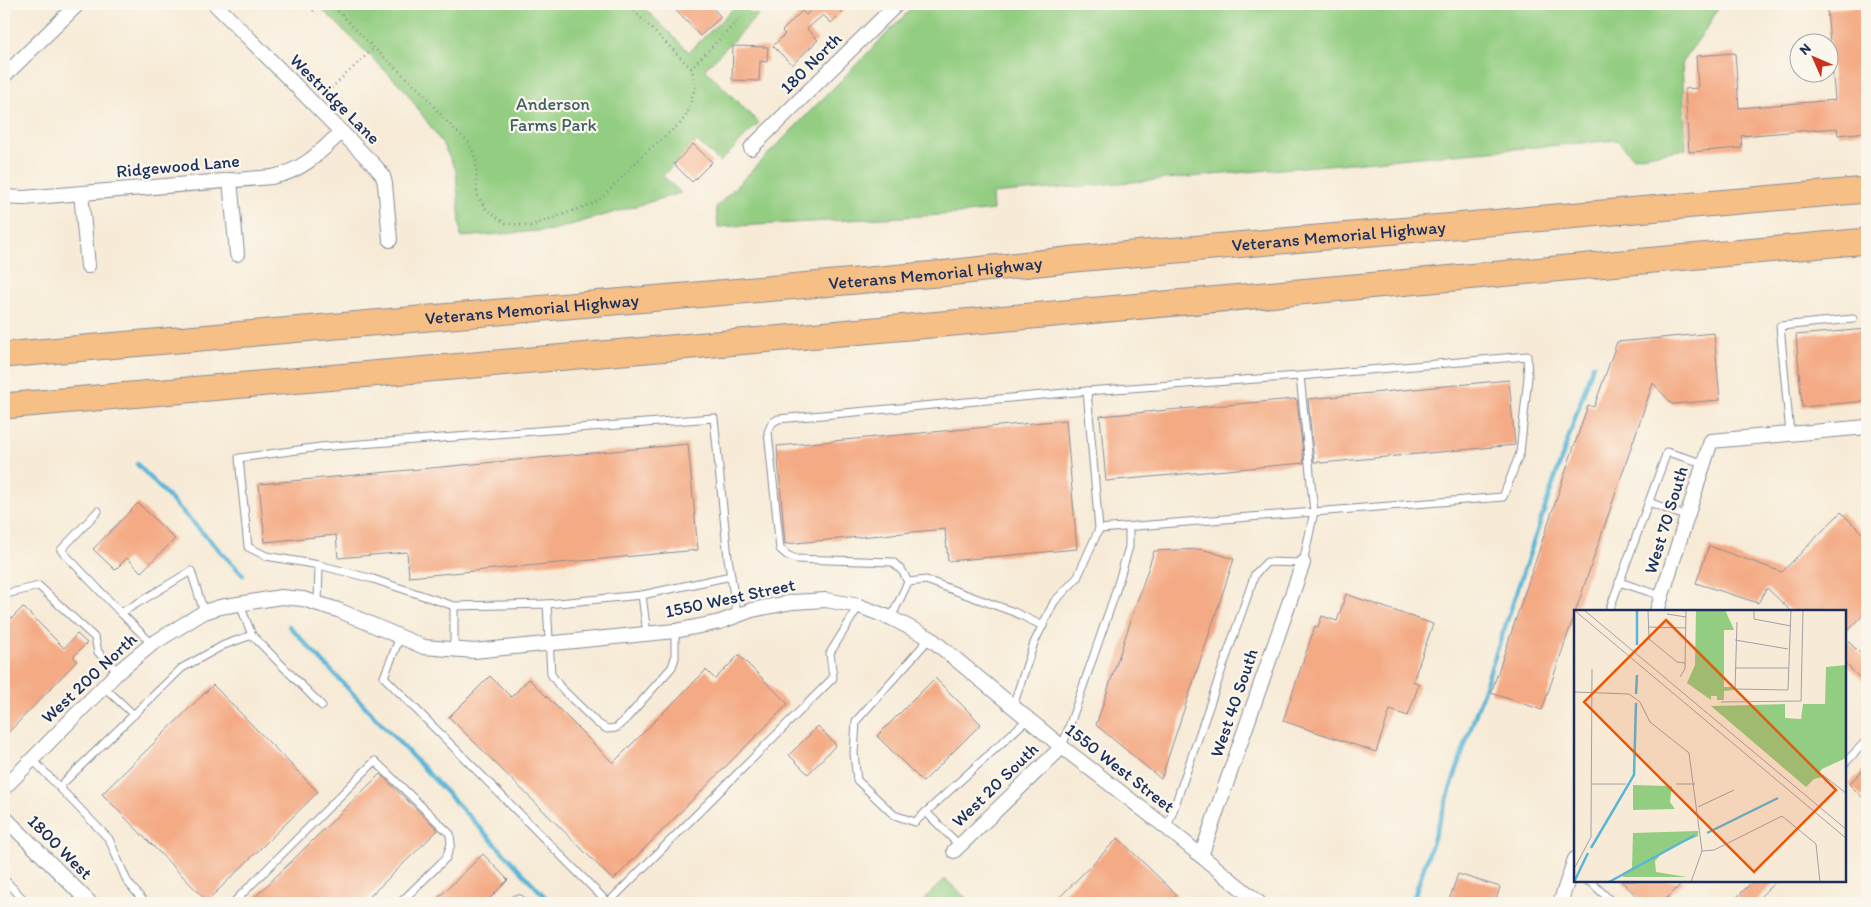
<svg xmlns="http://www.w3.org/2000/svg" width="1871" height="907" viewBox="0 0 1871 907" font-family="Itim,sans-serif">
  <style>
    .green { fill: #93cd81; stroke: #577e70 }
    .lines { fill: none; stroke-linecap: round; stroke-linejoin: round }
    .stream { stroke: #59b6d7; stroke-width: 4.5 }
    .building { fill: #f4ab85 }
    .service-casing { stroke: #898d9a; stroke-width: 9 }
    .minor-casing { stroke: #898d9a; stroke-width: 16 }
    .motorway-casing { stroke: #898d9a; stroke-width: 27 }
    .path { stroke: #898d9a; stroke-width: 2.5; stroke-dasharray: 1 4; stroke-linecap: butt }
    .service { stroke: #fff; stroke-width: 7 }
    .minor { stroke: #fff; stroke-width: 14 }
    .motorway { stroke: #f5bf86; stroke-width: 25 }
    .labels { text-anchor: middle; stroke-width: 4.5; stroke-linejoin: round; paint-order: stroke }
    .street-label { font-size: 18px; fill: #1b2f5e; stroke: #fbf7ec }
    .park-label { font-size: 18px; fill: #3f5e68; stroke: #fbf7ec }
    .inset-river { fill: none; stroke: #59b6d7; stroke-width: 2.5 }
    .inset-road { fill: none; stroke: #9fa0a7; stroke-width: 1 }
    .view { fill: #e8590c; fill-opacity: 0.15; stroke: #e8590c; stroke-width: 2.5 }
    .inset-edge { fill: none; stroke: #1b2f5e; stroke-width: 2.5 }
  </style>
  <rect width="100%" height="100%" fill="#fbf7ec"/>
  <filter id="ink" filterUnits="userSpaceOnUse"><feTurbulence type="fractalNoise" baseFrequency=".02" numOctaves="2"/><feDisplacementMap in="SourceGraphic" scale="10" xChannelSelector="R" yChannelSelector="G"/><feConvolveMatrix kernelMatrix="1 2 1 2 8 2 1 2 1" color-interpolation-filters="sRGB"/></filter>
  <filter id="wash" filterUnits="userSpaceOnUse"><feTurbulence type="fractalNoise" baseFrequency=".0096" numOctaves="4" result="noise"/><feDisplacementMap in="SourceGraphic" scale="20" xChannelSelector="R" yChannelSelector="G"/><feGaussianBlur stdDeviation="1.12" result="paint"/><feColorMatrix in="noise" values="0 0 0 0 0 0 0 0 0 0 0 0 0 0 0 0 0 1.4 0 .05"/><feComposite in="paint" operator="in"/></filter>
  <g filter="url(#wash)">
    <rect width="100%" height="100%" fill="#f7ebd7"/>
    <!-- green -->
    <g class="green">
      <polygon points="317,4 640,4 689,52 738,4 741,4 750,13 758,15 705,69 759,123 720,162 697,141 663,176 681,193 553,230 461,237 456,170 442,143 404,89"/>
      <polygon points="916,4 1720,4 1709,25 1682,62 1686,149 1633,157 1617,140 992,194 993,210 958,214 718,227 716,207"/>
      <polygon points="945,879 967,899 968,903 920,903"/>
    </g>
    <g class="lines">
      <!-- stream -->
      <g class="stream">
        <polyline points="137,464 243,575"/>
        <polyline points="289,626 551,903"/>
        <polyline points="1412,903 1593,365"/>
      </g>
    </g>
    <g id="blocks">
      <!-- building -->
      <g class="building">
        <polygon points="670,4 709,4 721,17 700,36"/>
        <polygon points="812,4 850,4 831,23 823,15 807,29 818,40 792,65 773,46 785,34 782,31 802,11 806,15 814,6"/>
        <polygon points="1867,6 1867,132 1838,135 1837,128 1741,136 1742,148 1689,152 1685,89 1698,88 1696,56 1735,53 1739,108 1835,100 1827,9"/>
        <polygon points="733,46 768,47 767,62 760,61 759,81 732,80"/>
        <polygon points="693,144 712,162 692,182 674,164"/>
        <polygon points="1867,329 1867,401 1802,407 1796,335"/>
        <polygon points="1714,333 1720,400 1672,404 1653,383 1542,710 1491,693 1588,405 1594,407 1617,342"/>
        <polygon points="1509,380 1515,445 1321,463 1321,462 1314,462 1308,399"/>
        <polygon points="1294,399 1297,400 1304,463 1106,481 1100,416"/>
        <polygon points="1066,420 1077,549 948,561 945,529 785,544 777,446"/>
        <polygon points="688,444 698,550 409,577 407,552 338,558 336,535 265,542 259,484"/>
        <polygon points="138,503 175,539 141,572 127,558 115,570 93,549"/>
        <polygon points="1841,512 1867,538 1867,611 1845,634 1845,611 1791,611 1767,588 1758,603 1696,583 1709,546 1782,572"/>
        <polygon points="1202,549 1234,559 1161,779 1096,725 1154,551"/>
        <polygon points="1346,594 1433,624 1413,681 1419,684 1408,716 1390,710 1376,752 1283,721 1315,626 1318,627 1322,616 1337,621"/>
        <polygon points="23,607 64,648 77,634 87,643 73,657 77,661 4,737 4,626"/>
        <polygon points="1845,638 1867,660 1867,685 1845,663"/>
        <polygon points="739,655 788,704 613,880 449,717 490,676 511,697 529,679 613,763 706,670 715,679"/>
        <polygon points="935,678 981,724 923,782 877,736"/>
        <polygon points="213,685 318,792 207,901 102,794"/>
        <polygon points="818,726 836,745 808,774 789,755"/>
        <polygon points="1867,766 1867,802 1849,784"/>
        <polygon points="380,774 438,830 363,903 249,903"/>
        <polygon points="1118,838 1177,895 1169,903 1054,903"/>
        <polygon points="483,854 508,880 485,903 433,903"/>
        <polygon points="1458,874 1500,887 1495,903 1448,903"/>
        <polygon points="1621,881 1684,881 1662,903 1644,903"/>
        <polygon points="1753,881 1776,881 1754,903 1731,903"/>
      </g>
    </g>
  </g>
  <g filter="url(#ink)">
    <use href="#blocks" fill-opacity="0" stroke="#898d9a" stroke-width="1"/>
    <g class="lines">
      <defs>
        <g id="service">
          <polyline points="1790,434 1780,326 1853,319"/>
          <polyline points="1649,502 1687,517"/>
          <polyline points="98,511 61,550 121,613 191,571 204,612"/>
          <polyline points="319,565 373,579 454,606 454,650"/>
          <polyline points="908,582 903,572 893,562 796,559 787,555 780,549 768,432 772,423 778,419 1087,391"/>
          <polyline points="1619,582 1662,596"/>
          <polyline points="642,595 731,576"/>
          <polyline points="4,596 6,594 39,586 95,638 98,652 118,672"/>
          <polyline points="318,604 319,565 266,556 248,547 239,458 320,447 714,418 728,558 737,615"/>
          <polyline points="547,604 642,595 647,634"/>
          <polyline points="454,606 547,604 551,674 560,687 597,723 607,729 616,728 626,719 672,667 675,658 675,631"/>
          <polyline points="1609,611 1667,452 1703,463"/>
          <polyline points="121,613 152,644"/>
          <polyline points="891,618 908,582 926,580 1014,612 1043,626"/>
          <polyline points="252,635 322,706"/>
          <polyline points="400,637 384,677 608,903 833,678 830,653 859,606"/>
          <polyline points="930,638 856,721 854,754 857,780 894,815 915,822 1029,718"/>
          <polyline points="103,686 134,715"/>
          <polyline points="1013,706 1034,643 1054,602 1077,578 1099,529"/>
          <polyline points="1062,747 1114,597 1129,547 1129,527"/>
          <polyline points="32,759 109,839 127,881 145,903"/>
          <polyline points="1845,763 1867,740"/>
          <polyline points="59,787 182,668 224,645 252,635 240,605"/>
          <polyline points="926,812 960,846"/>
          <polyline points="1167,828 1255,574 1267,562 1303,563 1314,512 1099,529 1087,391 1299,376 1300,376 1527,356 1528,377 1520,453 1503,497 1314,512 1300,376"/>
          <polyline points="4,879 27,903"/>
          <polyline points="1587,881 1592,883 1613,903"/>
          <polyline points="233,903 375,761 450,834 451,844 446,858 400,903"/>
          <polyline points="512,903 515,899 520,899 524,903"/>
        </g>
        <g id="minor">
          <polyline points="215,4 376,167 383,176 385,184 390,240"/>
          <polyline points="4,76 78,4"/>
          <polyline points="751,148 897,4"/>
          <polyline points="230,180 237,254"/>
          <polyline points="81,193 88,266"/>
          <path d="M4,197L24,198L272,177C303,171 319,153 341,132"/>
          <polyline points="1657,611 1711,441 1867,427"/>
          <polyline points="4,788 118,672 152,644 204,612 220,607 281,597 303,599 338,610 424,647 474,651 675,631 720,622 752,610 793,602 826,600 859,606 891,618 930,638 1062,747 1167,828 1259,903"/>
          <polyline points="4,817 90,903"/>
          <polyline points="954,851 1062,747"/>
          <polyline points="1201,856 1303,563"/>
          <polyline points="1560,903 1575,859"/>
        </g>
        <g id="motorway">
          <path id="s1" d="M4,355L948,273L1075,259L1867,190"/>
          <polyline points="4,406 830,334 1867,241"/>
        </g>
      </defs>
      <!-- service casing -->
      <use href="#service" class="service-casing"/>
      <!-- minor casing -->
      <use href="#minor" class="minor-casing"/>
      <!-- motorway casing -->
      <use href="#motorway" class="motorway-casing"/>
      <!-- path -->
      <g class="path">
        <polyline points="331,4 374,48 424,94 445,120 470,144 476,161 477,195 486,209 505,223 530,226 592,204 603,197 646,152 681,123 688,112 696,84 691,68"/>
        <polyline points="627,4 691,68 743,15"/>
        <polyline points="313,11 320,4"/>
        <polyline points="324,95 374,48"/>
      </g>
      <!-- service -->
      <use href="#service" class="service"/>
      <!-- minor -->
      <use href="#minor" class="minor"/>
      <!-- motorway -->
      <use href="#motorway" class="motorway"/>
    </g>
  </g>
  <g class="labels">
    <!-- street labels -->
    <g class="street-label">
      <text transform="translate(811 63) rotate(-45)" y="6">180 North</text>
      <text transform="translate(335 99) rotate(45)" y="6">Westridge Lane</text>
      <text transform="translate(178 166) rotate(-5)" y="6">Ridgewood Lane</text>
      <text dy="6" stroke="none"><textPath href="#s1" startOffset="1340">Veterans Memorial Highway</textPath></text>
      <text dy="6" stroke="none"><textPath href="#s1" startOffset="935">Veterans Memorial Highway</textPath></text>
      <text dy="6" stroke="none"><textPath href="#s1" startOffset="530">Veterans Memorial Highway</textPath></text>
      <text transform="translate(1666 520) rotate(-73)" y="6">West 70 South</text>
      <text transform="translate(730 598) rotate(-12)" y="6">1550 West Street</text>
      <text transform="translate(89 678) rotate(-43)" y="6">West 200 North</text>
      <text transform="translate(1234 703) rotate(-71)" y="6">West 40 South</text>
      <text transform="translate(1120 768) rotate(38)" y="6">1550 West Street</text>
      <text transform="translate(995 785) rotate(-44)" y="6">West 20 South</text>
      <text transform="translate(60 847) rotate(45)" y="6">1800 West</text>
    </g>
    <!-- park labels -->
    <g class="park-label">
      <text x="553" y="110">Anderson<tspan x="553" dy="21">Farms Park</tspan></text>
    </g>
  </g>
  <!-- overview -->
  <g transform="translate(1574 610)">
    <rect width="272" height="272" fill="#f7ebd7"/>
    <path d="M122,0H151L158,15L160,20H150V77H159L160,80L150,81V90H143V86H137V90L113,73L121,55ZM272,55V148L248,159L245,163L249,167L240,169L232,177L137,96L211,94V108L227,109L229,94H251L252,57ZM59,175L98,176L96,192L101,199L59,200ZM124,221V226L90,241L81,251L82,262L113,267H49V263L58,258L59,223Z" fill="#93cd81"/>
    <path class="inset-river" d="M63,0V35M62,84L63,65M133,223L204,188M17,238L60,165L62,93M0,272L14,243M35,272L121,225"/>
    <path class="inset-road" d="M0,0L273,229M10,0L273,220M74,0L75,29L103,52L111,53M180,0V9L217,16M93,4L112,7M163,12L161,79L214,80L217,0M74,17L112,18M161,30L214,39M161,58H214M106,67L111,59L112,0M0,82L55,84L66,92L76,112L115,143L128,241L117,272M147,92L227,91L229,0M249,165L273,184M18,174H52M102,174H121M124,197L160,180M128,241L140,240L208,206L242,234L246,272M0,259L17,227L18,59"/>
    <path class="view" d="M92,10L262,180L180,262L10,92Z"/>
    <rect width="272" height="272" class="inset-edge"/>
  </g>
  <!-- margin -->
  <rect width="1871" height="907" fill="none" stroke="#fbf7ec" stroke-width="20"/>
  <!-- north arrow -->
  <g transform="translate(1814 58) rotate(315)"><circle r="24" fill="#fbf7ec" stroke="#a1a7b3"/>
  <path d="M0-4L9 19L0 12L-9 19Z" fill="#c8321e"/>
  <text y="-8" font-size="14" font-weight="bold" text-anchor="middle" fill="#1b2f5e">N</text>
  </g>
</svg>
